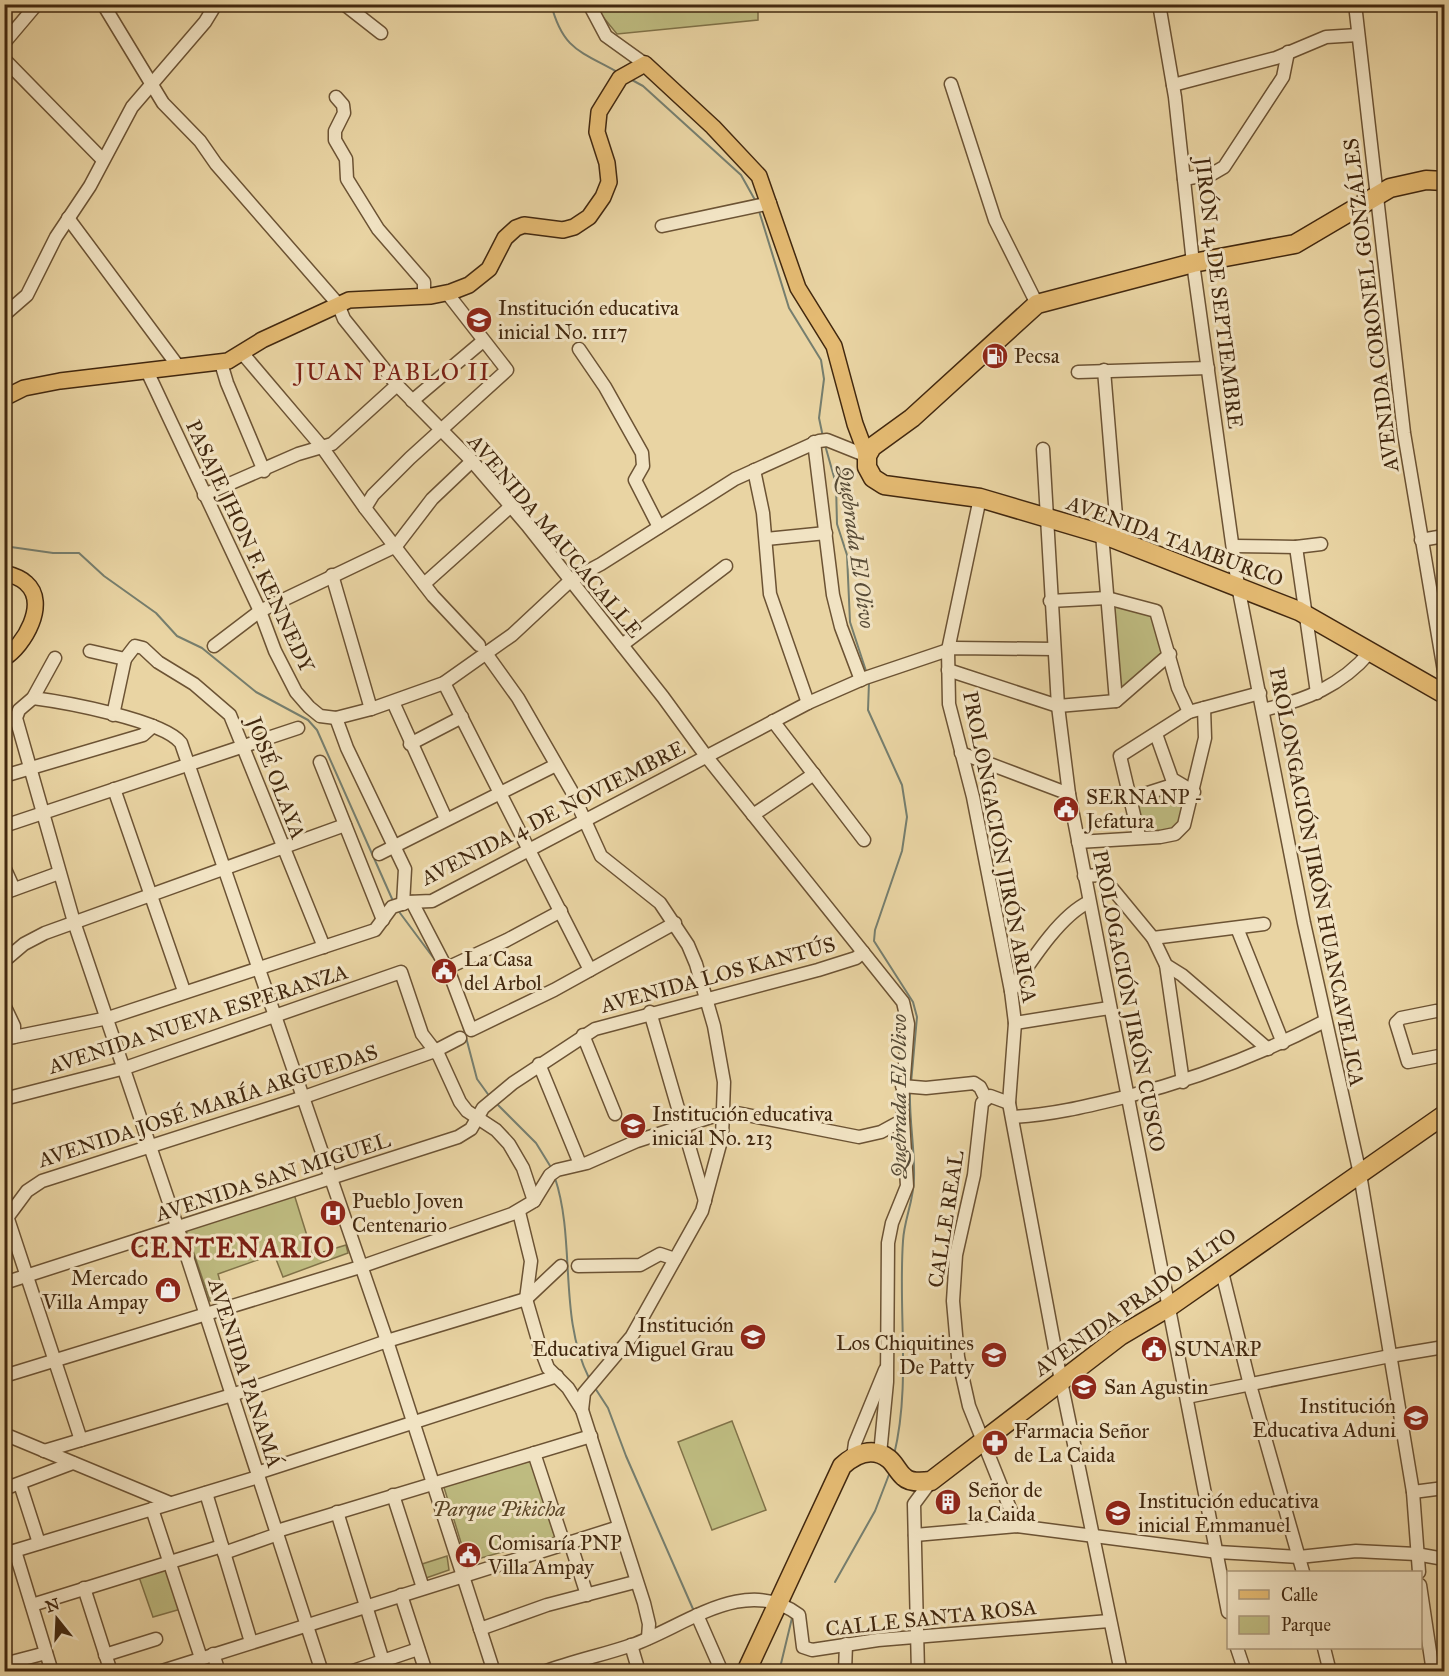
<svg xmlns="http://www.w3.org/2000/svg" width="1449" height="1676" viewBox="0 0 1449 1676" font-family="'IM FELL Great Primer',serif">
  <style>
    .green { fill: #bebb80; stroke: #807248; stroke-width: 1.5 }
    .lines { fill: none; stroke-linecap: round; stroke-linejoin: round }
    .stream { stroke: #767e6e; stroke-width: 2 }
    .minor-casing { stroke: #6c5334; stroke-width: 15 }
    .major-casing { stroke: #42280f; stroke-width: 18 }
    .highway-casing { stroke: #42280f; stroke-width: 21 }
    .minor { stroke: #f1e3c3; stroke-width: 12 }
    .major { stroke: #e4ba72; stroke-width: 15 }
    .highway { stroke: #e4ba72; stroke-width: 18 }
    .labels { text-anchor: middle; stroke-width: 6; stroke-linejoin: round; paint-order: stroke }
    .street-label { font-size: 21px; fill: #42280f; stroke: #f1e3c3 }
    .poi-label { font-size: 21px; fill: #42280f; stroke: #f1e3c3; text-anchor: start }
    .park-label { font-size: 21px; font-style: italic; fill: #5b4526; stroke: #f1e3c3 }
    .water-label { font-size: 22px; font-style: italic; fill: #584c37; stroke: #f1e3c3 }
    .quarter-label { font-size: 24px; letter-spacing: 1.5px; fill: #7a1f14; stroke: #f1e3c3 }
    .district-label { font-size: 27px; font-weight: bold; letter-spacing: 1.5px; fill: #7a1f14; stroke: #f1e3c3 }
  </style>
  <rect width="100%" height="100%" fill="#e9d4a3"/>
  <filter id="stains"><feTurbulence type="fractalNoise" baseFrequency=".00333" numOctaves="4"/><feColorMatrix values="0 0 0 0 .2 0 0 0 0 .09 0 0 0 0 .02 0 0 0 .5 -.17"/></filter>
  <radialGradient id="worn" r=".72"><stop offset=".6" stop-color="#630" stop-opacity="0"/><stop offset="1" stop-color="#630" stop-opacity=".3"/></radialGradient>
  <!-- green -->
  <g class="green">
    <polygon points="597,5 758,5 758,20 617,34 599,12"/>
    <polygon points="1113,600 1155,611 1162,652 1121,689"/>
    <polygon points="1179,788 1188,794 1181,825 1164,834 1142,832 1136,799"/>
    <polygon points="294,1194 313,1255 346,1245 348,1253 283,1277 274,1254 218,1274 224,1296 210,1301 186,1230"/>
    <polygon points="732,1421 766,1510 712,1530 678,1442"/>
    <polygon points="531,1461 555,1537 467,1562 442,1481 508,1463 512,1466"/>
    <polygon points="447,1556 449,1570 426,1578 419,1565"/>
    <polygon points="169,1566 181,1609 153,1617 139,1577"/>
  </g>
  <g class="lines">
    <!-- stream -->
    <g class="stream">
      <path d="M551,4C563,50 580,51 619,73"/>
      <polyline points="632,80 643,86 741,175 755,200"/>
      <polyline points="759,211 789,308 821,360 824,379 819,418 823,437"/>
      <polyline points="825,445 836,484 837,524 847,555 850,622 867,674"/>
      <polyline points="4,546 53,553 79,553 104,576 156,613 177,636 202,648 256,692 308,720 317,730 393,901"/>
      <polyline points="869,682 868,710 902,785 907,817 902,851 875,930 874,941 913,1002 917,1017 911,1083"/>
      <polyline points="397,909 438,964"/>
      <polyline points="462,1022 477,1079 490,1097"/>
      <polyline points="496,1103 536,1143 552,1169"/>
      <path d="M555,1178C576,1241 558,1317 589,1378"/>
      <polyline points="595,1388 608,1408 626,1456 693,1609"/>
      <path d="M894,1455C911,1385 898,1312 903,1241C904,1220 914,1200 914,1178C915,1149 909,1120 910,1091"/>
      <polyline points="835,1582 875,1511 890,1472"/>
      <polyline points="779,1672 792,1618"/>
    </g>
    <defs>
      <g id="minor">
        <polyline points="103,4 163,103 200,141 216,164 338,304 344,319 397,385 472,461 527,525 663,697 706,756 903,1002 908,1024 902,1103 907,1186 892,1223 888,1243 887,1382 880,1454"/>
        <polyline points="344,4 381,33"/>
        <polyline points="589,4 606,36 645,64"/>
        <polyline points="1159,4 1175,97 1193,263 1238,586 1304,923 1360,1174 1413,1492 1419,1572"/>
        <polyline points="1355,4 1404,433 1444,671"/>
        <polyline points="4,43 37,4"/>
        <polyline points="4,59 103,160"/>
        <polyline points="951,84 995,220 1037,304"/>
        <polyline points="1173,85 1276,58 1326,37 1358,35"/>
        <polyline points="336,97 343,105 344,113 335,131 335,140 346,159 347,179 378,229 424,282 424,296"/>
        <polyline points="1184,179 1212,174 1224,167 1283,77 1288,52"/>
        <polyline points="68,218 178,366"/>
        <polyline points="662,226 770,203"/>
        <polyline points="4,315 27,295 56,237 90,186 132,107 205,22 216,4"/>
        <polyline points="579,349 605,387 642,453 643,466 635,480 659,527"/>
        <polyline points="243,354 322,447 365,508 433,596 479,645"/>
        <polyline points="221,363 227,383 264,471"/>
        <polyline points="1104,370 1118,540"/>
        <polyline points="147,371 260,611 275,651 296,692 309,707 320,716 336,718 371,709 444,683 512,635 571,580 601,564 735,479 819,441 827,440 867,456"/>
        <polyline points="1078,372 1208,368"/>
        <polyline points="412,401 483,341"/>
        <polyline points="814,442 833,595 841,627 861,680"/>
        <polyline points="1043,449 1058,706 1069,794 1228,1612"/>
        <polyline points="754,470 763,513 770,594 808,703"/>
        <polyline points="204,495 298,454 332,444 397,385"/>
        <polyline points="980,498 948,650 949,704 973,797 1011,991 1015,1023 1009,1103 1061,1381 1121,1672"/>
        <polyline points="365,508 373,495 410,458 507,370 447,293"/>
        <polyline points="1102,534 1116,701"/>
        <polyline points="766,539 826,533"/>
        <polyline points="1421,540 1444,536"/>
        <polyline points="1234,546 1296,547 1321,544"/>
        <polyline points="1296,547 1317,693"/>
        <polyline points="332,575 371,709"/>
        <polyline points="424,584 510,507"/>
        <polyline points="1050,601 1107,598 1156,611 1178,688 1189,712"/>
        <polyline points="622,645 726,566"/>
        <polyline points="214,646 260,611 396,546 432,499 472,461"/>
        <polyline points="90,651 125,659 135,646 143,648 158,662 194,684 230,715 324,947"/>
        <polyline points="485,652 518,698 571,790 601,856 660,903 688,945 696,964 714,1026 724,1082 722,1137 702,1211 632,1336 584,1393 582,1410"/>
        <polyline points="55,658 33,698 19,710 16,718 74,922 178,1229 322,1672"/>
        <polyline points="948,670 1058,706 1116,701 1170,654"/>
        <polyline points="444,683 590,970"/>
        <path d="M33,698C64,702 163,720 181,743L387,1341L494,1672"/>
        <polyline points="393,702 446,819"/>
        <path d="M1263,710C1306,700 1341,686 1370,652"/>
        <polyline points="113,715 125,659"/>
        <polyline points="336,718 347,748 405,869 403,904"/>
        <polyline points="773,721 864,840"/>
        <polyline points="1156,734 1172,779 1194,792"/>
        <polyline points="410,744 462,717"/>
        <polyline points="961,753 1069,794"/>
        <polyline points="320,762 383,920"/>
        <polyline points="4,776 143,735 153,726"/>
        <polyline points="114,789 184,991"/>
        <polyline points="1129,799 1176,784"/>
        <polyline points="753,815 814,774"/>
        <polyline points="4,826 298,728"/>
        <polyline points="1139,836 1120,756 1189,712 1260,693"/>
        <polyline points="1078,842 1160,837 1175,834 1184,825 1205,738 1204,708"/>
        <polyline points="379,854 556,765"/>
        <polyline points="4,867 14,889"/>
        <polyline points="1084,876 1101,875 1153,938 1166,965 1182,975 1268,1049"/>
        <polyline points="4,893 59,873"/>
        <polyline points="412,902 451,977 471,1030 554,990 675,923"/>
        <polyline points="1237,928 1283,1043"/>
        <polyline points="1153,938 1264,924"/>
        <polyline points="4,961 24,944 45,933 345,825"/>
        <polyline points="1166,965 1183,1082"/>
        <polyline points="447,968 507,940 561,911"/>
        <path d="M1011,991C1030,963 1059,916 1089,902"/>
        <polyline points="4,1005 14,1026 14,1037"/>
        <polyline points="1436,1011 1401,1018 1396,1023 1408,1062 1444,1055"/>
        <polyline points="650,1012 705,1201"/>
        <polyline points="1015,1023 1109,1008"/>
        <polyline points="583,1035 615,1114"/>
        <polyline points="4,1039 108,1018 375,930 392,907 408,902 432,901 808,703 865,678 954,648 1054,649"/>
        <polyline points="539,1064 580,1164"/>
        <polyline points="902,1086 926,1088 974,1083 980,1087 985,1097"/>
        <polyline points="4,1099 125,1068 401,972 422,1034 439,1056 460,1102 467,1111 496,1130 509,1144 523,1168 534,1201"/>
        <polyline points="1009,1103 990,1096 982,1103 974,1175 956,1255 953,1301 958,1357 969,1406 1017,1526"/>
        <path d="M1013,1117C1052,1115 1088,1106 1125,1097C1196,1079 1260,1055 1325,1021"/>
        <polyline points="519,1212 531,1261 526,1299 540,1347 548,1368 568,1388 582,1410 644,1603 649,1624 648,1638"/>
        <polyline points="6,1213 81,1440"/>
        <polyline points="7,1218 27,1191 42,1181 304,1097 435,1051 460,1038"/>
        <polyline points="578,1266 640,1265 660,1254 675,1259"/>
        <polyline points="1221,1268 1250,1385 1303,1572"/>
        <polyline points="4,1283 458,1137 471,1129 483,1108 513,1083 595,1029 818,970 856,958 863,952"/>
        <polyline points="4,1376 360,1267 512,1214 534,1201 550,1175 557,1170 587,1163 637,1141 714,1116 737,1113 859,1137 881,1132 903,1120"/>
        <polyline points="1187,1397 1390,1356 1444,1347"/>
        <polyline points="4,1434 170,1503"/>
        <polyline points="44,1451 232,1395 387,1341 526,1299 561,1266"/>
        <polyline points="534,1453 564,1544"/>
        <polyline points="853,1457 855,1443 885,1370"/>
        <polyline points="257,1473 557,1376"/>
        <polyline points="20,1484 39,1543"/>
        <polyline points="4,1489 73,1463"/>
        <polyline points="1413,1492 1444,1488"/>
        <polyline points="206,1493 251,1642"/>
        <polyline points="393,1495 423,1588"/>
        <polyline points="152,1509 201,1658"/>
        <polyline points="337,1512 383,1661"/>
        <polyline points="277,1531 591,1436"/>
        <polyline points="915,1535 1017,1526 1218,1552 1299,1557 1356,1551 1416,1554 1444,1559"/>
        <polyline points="570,1542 587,1595"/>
        <polyline points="15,1551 52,1672"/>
        <polyline points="224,1553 278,1534"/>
        <polyline points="4,1554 258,1477"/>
        <polyline points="1420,1585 1433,1672"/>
        <polyline points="84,1588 111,1672"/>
        <polyline points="401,1595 426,1672"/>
        <polyline points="32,1605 222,1546"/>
        <polyline points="697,1615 722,1672"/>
        <polyline points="480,1629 547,1605 635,1582"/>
        <polyline points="631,1645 639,1672"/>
        <polyline points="1237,1648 1245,1672"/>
        <polyline points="1324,1648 1330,1672"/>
        <polyline points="213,1654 219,1672"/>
        <polyline points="105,1655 156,1639"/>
        <polyline points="4,1664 46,1653"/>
        <polyline points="159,1672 619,1527"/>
        <polyline points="350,1672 418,1649"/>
        <path d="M544,1672C573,1661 603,1655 632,1645C684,1627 745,1574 799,1615L803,1647L812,1650L878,1640L1109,1621"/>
        <polyline points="845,1672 846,1644"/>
        <polyline points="918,1672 914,1504 931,1481"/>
        <polyline points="1420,1672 1444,1667"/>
      </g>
      <g id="major">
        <polyline points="4,398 24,388 60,381 228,361 262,340 349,300 431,296 451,292 469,285 489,269 505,238 516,228 524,225 563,230 574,227 589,217 603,197 609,182 607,163 597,132 599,112 620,78 645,64 713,127 759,176 798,288 834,346 855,424 867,456"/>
        <path d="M4,573C12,575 21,578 26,583C49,603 24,646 4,658"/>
      </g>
      <g id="highway">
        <polyline points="1444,181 1426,180 1390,188 1295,244 1193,263 1037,304 912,418 872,447 867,456 867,467 873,478 884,485 980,498 1102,534 1299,611 1444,694"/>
        <path d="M746,1672L842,1466C855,1454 873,1446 889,1459C895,1464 898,1472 904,1477C910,1483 923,1482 931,1481L1120,1336L1169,1307L1444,1115"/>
      </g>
    </defs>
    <!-- minor casing -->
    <use href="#minor" class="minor-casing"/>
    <!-- major casing -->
    <use href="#major" class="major-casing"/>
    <!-- highway casing -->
    <use href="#highway" class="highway-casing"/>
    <!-- minor -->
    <use href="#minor" class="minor"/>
    <!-- major -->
    <use href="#major" class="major"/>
    <!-- highway -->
    <use href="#highway" class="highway"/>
  </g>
  <!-- icons -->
  <defs>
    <symbol id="school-disc" viewBox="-11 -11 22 22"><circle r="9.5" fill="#8f2418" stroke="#f1e3c3"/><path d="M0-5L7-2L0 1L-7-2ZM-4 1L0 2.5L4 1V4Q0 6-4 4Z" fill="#fff"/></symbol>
    <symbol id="fuel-disc" viewBox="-11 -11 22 22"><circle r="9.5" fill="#8f2418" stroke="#f1e3c3"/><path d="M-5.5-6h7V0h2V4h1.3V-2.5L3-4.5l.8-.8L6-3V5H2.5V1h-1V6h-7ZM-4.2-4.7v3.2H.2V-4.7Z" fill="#fff"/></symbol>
    <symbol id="civic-disc" viewBox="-11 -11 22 22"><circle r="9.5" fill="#8f2418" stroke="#f1e3c3"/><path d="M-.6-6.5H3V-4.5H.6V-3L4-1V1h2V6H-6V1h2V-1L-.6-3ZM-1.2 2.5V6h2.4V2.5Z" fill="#fff"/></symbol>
    <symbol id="hospital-disc" viewBox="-11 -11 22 22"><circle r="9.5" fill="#8f2418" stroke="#f1e3c3"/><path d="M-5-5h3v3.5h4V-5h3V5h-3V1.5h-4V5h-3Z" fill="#fff"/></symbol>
    <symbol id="shop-disc" viewBox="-11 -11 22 22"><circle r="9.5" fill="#8f2418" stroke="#f1e3c3"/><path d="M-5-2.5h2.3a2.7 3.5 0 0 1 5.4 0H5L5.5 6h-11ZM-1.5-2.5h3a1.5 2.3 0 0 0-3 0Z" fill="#fff"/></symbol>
    <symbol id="pharmacy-disc" viewBox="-11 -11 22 22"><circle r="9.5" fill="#8f2418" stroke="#f1e3c3"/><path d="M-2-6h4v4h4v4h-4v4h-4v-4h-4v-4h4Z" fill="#fff"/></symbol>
    <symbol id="building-disc" viewBox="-11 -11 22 22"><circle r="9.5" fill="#8f2418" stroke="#f1e3c3"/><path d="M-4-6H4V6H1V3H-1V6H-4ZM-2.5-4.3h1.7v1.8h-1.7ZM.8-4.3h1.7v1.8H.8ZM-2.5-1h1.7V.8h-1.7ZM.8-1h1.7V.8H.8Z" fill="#fff"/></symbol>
  </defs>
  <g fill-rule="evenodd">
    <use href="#school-disc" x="464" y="305" width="30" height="30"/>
    <use href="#fuel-disc" x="980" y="341" width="30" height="30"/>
    <use href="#civic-disc" x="1051" y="794" width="30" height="30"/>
    <use href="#civic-disc" x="429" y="956" width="30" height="30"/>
    <use href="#school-disc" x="618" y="1111" width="30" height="30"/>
    <use href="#hospital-disc" x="318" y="1198" width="30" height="30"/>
    <use href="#shop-disc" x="153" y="1275" width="30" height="30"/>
    <use href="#school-disc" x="738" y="1322" width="30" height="30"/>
    <use href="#civic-disc" x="1139" y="1334" width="30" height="30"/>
    <use href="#school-disc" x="979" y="1340" width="30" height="30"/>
    <use href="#school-disc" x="1069" y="1372" width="30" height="30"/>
    <use href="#school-disc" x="1401" y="1403" width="30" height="30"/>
    <use href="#pharmacy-disc" x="980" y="1428" width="30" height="30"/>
    <use href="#building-disc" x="933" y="1487" width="30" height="30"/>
    <use href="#school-disc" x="1103" y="1498" width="30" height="30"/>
    <use href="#civic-disc" x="453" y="1540" width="30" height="30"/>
  </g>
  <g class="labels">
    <!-- street labels -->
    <g class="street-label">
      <text transform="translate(1219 293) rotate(83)" y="7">JIRÓN 14 DE SEPTIEMBRE</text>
      <text transform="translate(1371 305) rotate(-97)" y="7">AVENIDA CORONEL GONZÁLES</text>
      <text transform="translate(555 536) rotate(50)" y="7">AVENIDA MAUCACALLE</text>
      <text transform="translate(1175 541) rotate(20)" y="7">AVENIDA TAMBURCO</text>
      <text transform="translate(250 546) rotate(65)" y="7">PASAJE JHON F. KENNEDY</text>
      <text transform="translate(276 778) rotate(69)" y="7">JOSÉ OLAYA</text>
      <text transform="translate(553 813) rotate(-27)" y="7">AVENIDA 4 DE NOVIEMBRE</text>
      <text transform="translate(1000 847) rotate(79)" y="7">PROLONGACIÓN JIRÓN ARICA</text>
      <text transform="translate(1317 877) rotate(79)" y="7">PROLONGACIÓN JIRÓN HUANCAVELICA</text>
      <text transform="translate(718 975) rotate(-15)" y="7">AVENIDA LOS KANTÚS</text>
      <text transform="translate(1129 1001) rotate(79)" y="7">PROLOGACIÓN JIRÓN CUSCO</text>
      <text transform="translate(198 1019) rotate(-18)" y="7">AVENIDA NUEVA ESPERANZA</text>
      <text transform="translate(208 1106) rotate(-18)" y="7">AVENIDA JOSÉ MARÍA ARGUEDAS</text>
      <text transform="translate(273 1177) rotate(-18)" y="7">AVENIDA SAN MIGUEL</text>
      <text transform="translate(946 1219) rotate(-81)" y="7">CALLE REAL</text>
      <text transform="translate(1135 1302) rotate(-35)" y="7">AVENIDA PRADO ALTO</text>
      <text transform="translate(245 1373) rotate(72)" y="7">AVENIDA PANAMÁ</text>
      <text transform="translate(931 1618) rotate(-6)" y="7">CALLE SANTA ROSA</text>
    </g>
    <!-- poi labels -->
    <g class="poi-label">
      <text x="498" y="315">Institución educativa<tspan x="498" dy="24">inicial No. 1117</tspan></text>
      <text x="1014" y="363">Pecsa</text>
      <text x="1086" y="804">SERNANP -<tspan x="1086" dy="24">Jefatura</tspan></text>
      <text x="464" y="966">La Casa<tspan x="464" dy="24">del Arbol</tspan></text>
      <text x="652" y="1121">Institución educativa<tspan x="652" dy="24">inicial No. 213</tspan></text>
      <text x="352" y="1208">Pueblo Joven<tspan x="352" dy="24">Centenario</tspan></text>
      <text x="148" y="1285" text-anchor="end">Mercado<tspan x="148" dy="24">Villa Ampay</tspan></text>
      <text x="734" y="1332" text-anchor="end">Institución<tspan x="734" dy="24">Educativa Miguel Grau</tspan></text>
      <text x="974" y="1350" text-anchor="end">Los Chiquitines<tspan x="974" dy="24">De Patty</tspan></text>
      <text x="1174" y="1356">SUNARP</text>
      <text x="1104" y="1394">San Agustin</text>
      <text x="1396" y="1413" text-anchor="end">Institución<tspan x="1396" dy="24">Educativa Aduni</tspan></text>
      <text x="1014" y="1438">Farmacia Señor<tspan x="1014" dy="24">de La Caida</tspan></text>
      <text x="968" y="1497">Señor de<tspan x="968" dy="24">la Caida</tspan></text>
      <text x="1138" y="1508">Institución educativa<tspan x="1138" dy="24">inicial Emmanuel</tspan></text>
      <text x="488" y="1550">Comisaría PNP<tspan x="488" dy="24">Villa Ampay</tspan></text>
    </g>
    <!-- park labels -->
    <g class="park-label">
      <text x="499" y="1516">Parque Pikicha</text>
    </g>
    <!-- water labels -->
    <g class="water-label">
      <text transform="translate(857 547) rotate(82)" y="8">Quebrada El Olivo</text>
      <text transform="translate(898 1096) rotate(-90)" y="8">Quebrada El Olivo</text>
    </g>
    <!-- quarter labels -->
    <g class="quarter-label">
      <text x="393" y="380">JUAN PABLO II</text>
    </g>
    <!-- district labels -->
    <g class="district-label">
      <text x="233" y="1257">CENTENARIO</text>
    </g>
  </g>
  <!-- margin -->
  <rect width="1449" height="1676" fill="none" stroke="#e9d4a3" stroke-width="24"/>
  <rect x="6" y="6" width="1437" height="1664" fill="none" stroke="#42280f" stroke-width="3"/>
  <rect x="12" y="12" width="1425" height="1652" fill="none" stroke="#42280f" stroke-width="1.5"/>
  <!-- legend -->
  <rect x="1227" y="1571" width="195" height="78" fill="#f1e3c3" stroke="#ab987b" stroke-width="1.5"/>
  <rect x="1239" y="1590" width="30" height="9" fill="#e4ba72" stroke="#ab987b" stroke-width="1.5"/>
  <text x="1281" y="1601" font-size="18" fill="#42280f">Calle</text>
  <rect x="1239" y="1616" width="30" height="18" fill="#bebb80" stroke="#ab987b" stroke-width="1.5"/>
  <text x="1281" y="1631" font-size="18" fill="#42280f">Parque</text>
  <!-- north arrow -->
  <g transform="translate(57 1619) rotate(342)" stroke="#f1e3c3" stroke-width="4.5" paint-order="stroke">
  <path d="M0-4.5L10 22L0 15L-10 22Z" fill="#42280f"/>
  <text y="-9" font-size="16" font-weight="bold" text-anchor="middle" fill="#42280f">N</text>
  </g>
  <rect width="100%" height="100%" filter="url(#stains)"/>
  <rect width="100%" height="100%" fill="url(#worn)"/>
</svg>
